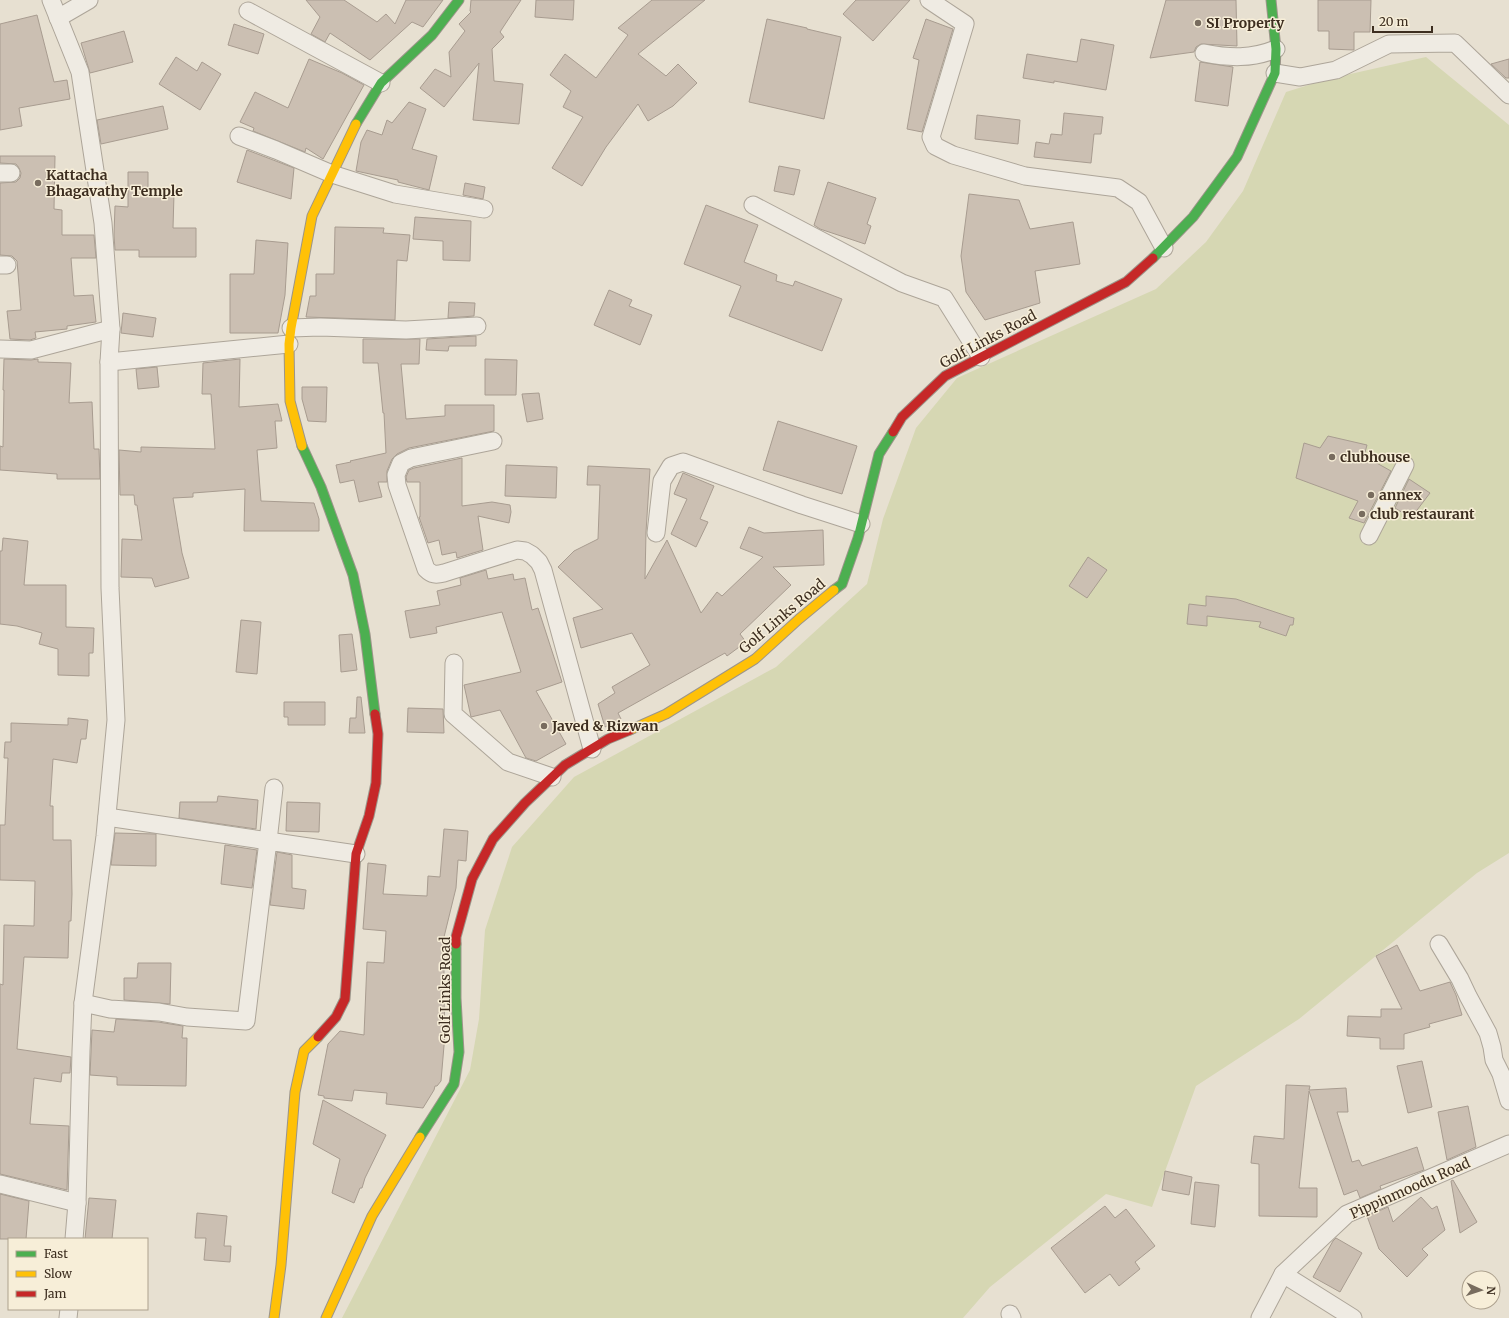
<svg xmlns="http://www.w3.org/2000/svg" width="1509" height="1318" viewBox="0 0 1509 1318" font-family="Merriweather,serif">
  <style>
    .green { fill: #d6d7b3 }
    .building { fill: #cbbfb2; stroke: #a89c90 }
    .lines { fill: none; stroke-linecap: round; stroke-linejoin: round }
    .street-casing { stroke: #ada599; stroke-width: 19 }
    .fast-casing { stroke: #9c958a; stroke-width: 11 }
    .slow-casing { stroke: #9c958a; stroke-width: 11 }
    .jam-casing { stroke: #9c958a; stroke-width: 11 }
    .street { stroke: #efebe3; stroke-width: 17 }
    .fast { stroke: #4caf50; stroke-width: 9 }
    .slow { stroke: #ffc107; stroke-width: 9 }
    .jam { stroke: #c62828; stroke-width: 9 }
    .poi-dot { fill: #786c5e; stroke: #f7eed8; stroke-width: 1.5 }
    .labels { text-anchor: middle; stroke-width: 3; stroke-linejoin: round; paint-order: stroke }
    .poi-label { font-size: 14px; font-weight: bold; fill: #3d2e20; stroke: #f7eed8; text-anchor: start }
    .street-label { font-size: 14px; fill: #3d2e20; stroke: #f7eed8 }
  </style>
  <rect width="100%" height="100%" fill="#e7e0d1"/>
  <!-- green -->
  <polygon class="green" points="1426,57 1509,125 1509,853 1477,873 1299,1019 1196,1086 1152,1207 1106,1194 990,1287 963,1318 342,1318 470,1070 479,1019 485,930 512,847 574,777 776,667 867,584 883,519 916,428 957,378 1156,289 1206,242 1243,191 1286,92 1328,79"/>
  <!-- building -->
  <g class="building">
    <polygon points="306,0 344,0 377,22 386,14 395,24 406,0 443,0 423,27 412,22 370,60 330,33 325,42 311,34 320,17"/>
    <polygon points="471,0 521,0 500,32 504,37 492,49 494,81 523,84 519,124 473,120 479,63 444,107 420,88 435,69 451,77 449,52 465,31 459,24 471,12 470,11"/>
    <polygon points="536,0 574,0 573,20 535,17"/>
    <polygon points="652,0 705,0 638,54 666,76 678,64 697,83 673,106 648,121 638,104 606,147 582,186 552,168 583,117 563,107 571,91 550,75 565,54 596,78 628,35 618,28"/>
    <polygon points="856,0 910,0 873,41 843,14"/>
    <polygon points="1166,0 1236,0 1237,46 1201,44 1196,47 1194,52 1150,58"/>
    <polygon points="1318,0 1371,0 1370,32 1354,32 1354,50 1329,49 1329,31 1318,31"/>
    <polygon points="37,15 54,82 67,80 70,99 19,108 22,126 0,130 0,24"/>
    <polygon points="767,19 807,28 807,29 841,37 824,119 749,102"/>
    <polygon points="926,19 953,29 922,132 907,129 919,60 913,58"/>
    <polygon points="234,24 264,34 258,54 228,45"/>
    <polygon points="124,31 133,62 90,73 81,43"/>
    <polygon points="1081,39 1114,45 1106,90 1054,81 1054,83 1023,78 1027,54 1077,62"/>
    <polygon points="176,57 197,71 202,62 221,74 200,110 159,84"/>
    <polygon points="309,59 342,73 364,85 323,159 306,148 305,152 253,131 254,128 240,122 255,92 288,108"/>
    <polygon points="1509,59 1509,78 1506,78 1491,64"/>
    <polygon points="1200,62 1233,67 1228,106 1195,101"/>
    <polygon points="409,102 426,109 412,149 437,156 429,190 398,182 398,180 356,171 361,142 367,130 382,135 387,120 392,123"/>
    <polygon points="163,106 168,129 101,144 97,120"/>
    <polygon points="1064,113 1103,117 1101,134 1094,134 1091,163 1034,157 1036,142 1049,144 1051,134 1062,135"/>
    <polygon points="977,115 1020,120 1018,144 975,139"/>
    <polygon points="247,150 294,168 291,199 237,182"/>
    <polygon points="0,156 55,156 54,209 62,210 62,235 94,235 96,258 71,258 74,296 93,295 96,322 67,326 67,329 35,332 36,338 30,340 10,339 7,311 21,310 17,261 12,256 0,255 0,183 16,182 20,178 21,173 19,168 16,164 0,163"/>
    <polygon points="779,166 800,170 794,195 774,191"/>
    <polygon points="128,172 148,172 148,194 174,194 173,228 196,228 196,257 139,257 139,250 115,250 114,235 115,206 128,207"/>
    <polygon points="828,182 876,198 867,224 871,226 865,244 820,229 814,225"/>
    <polygon points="465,183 485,187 483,199 463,195"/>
    <polygon points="969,194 1019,200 1030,229 1073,222 1080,264 1035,271 1040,303 985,320 966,292 961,256"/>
    <polygon points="706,205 758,225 744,262 777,275 776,281 793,286 795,281 842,299 822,351 729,316 741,286 684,264"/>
    <polygon points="415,217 471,221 470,261 443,260 443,241 413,239"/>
    <polygon points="335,227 384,228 383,233 410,235 407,261 397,260 395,320 306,317 310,296 316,296 316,274 334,274"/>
    <polygon points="256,240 288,243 285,295 278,333 230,333 230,274 254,274"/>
    <polygon points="609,290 632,300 629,306 652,315 640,345 594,325"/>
    <polygon points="449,302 475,303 474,316 448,318"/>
    <polygon points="123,313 156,318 153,337 121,333"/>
    <polygon points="476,336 476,346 449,346 448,351 426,350 427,339"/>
    <polygon points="363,339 420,339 419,364 401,364 406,419 445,416 445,405 494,405 494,431 409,448 397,454 392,459 387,471 387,482 378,482 382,497 359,502 354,480 340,483 336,465 351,462 350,461 386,453 384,413 383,413 378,363 363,363"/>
    <polygon points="4,359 31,360 38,359 38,362 71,363 69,403 92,402 94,449 99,449 100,479 57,479 57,474 0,470 0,446 3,447 4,390 3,390"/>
    <polygon points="240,359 239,407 278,404 282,421 275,421 277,448 257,450 261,501 314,503 319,519 319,531 244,531 245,489 193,493 193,497 173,498 182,553 189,578 155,587 152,578 121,577 122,539 142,540 137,505 135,505 134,495 120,495 119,450 141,452 141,447 215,449 211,394 202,394 203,363"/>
    <polygon points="485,359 517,360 516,395 485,395"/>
    <polygon points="157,367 159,387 138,389 136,369"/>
    <polygon points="302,387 327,387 326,422 308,421 302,399"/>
    <polygon points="539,393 543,419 527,422 522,394"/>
    <polygon points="778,421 857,446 842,494 763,470"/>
    <polygon points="1328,436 1367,445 1364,456 1391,471 1364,523 1349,518 1358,501 1296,478 1304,443 1320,448"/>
    <polygon points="462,458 462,506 492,502 510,505 511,512 509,523 478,516 483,550 457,558 456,552 442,555 439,540 428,543 419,517 420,517 420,482 407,482 406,477 409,470 414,468"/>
    <polygon points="506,465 557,467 556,498 505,496"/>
    <polygon points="588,466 650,469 646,532 645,579 667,540 701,613 717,592 722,596 763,557 740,548 749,527 764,533 823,530 824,565 773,567 791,585 740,634 746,642 727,656 725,653 618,713 621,719 605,727 598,704 615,693 612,687 650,665 632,633 581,648 573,618 603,609 558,567 574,551 598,539 600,485 587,485"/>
    <polygon points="683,473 714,486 700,519 708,522 696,547 671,534 687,499 674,494"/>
    <polygon points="1409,479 1430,493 1411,518 1395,508"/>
    <polygon points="3,538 28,541 24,585 66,585 66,627 94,628 93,653 89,653 89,676 58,675 58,649 39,644 42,633 17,626 0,624 0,551 2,551"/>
    <polygon points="1088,557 1107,570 1087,598 1069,586"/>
    <polygon points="486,570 488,579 513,574 514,580 525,578 532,610 538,608 562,682 536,691 566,744 536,761 526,758 500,710 471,717 464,685 521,672 502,612 436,627 437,633 410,638 405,611 440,605 437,591 461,585 460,578"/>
    <polygon points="1206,596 1236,599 1290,617 1294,618 1293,625 1290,625 1286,636 1259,627 1261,622 1207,616 1207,626 1187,624 1189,604 1206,606"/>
    <polygon points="241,620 261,622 257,674 236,672"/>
    <polygon points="352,634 357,670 341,672 339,635"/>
    <polygon points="357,697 361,697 365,733 349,733 350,718 356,718"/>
    <polygon points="284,702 325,702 325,725 288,725 288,717 284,717"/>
    <polygon points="408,708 443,709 444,733 407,732"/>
    <polygon points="68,718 88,720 86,739 81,739 77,763 53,759 50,806 53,806 53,840 71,840 72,894 71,921 69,921 68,958 24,957 17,1049 71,1057 70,1073 62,1073 61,1082 34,1078 30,1124 69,1126 67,1190 0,1174 0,984 3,985 4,925 34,926 35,881 0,880 0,825 5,825 8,758 4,758 5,742 11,742 11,723 68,725"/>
    <polygon points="218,796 258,800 256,829 179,818 180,802 217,802"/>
    <polygon points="287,802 320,803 319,832 286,831"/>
    <polygon points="444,829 468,831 466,861 458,860 456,888 444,937 444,998 445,1034 441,1081 437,1086 435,1086 434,1090 423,1108 386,1104 387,1093 354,1090 352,1101 324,1098 324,1096 318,1095 328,1044 340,1031 364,1035 367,962 384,963 386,931 363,929 368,863 386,865 383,894 427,896 428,876 440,877"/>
    <polygon points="115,833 156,834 156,866 111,865"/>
    <polygon points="225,845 257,850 252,888 221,884"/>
    <polygon points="277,852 292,855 292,888 306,890 304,909 270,905"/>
    <polygon points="1397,945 1420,991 1450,982 1456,995 1462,1015 1429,1024 1430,1027 1404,1034 1404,1049 1380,1049 1380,1038 1347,1036 1348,1016 1381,1017 1381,1009 1402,1009 1376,956"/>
    <polygon points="138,963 171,963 170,1004 124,1000 124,978 137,978"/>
    <polygon points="116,1019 158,1022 183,1026 182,1038 187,1038 186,1086 117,1085 117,1077 90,1075 92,1030 114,1032"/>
    <polygon points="1422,1061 1432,1107 1408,1113 1397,1066"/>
    <polygon points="1286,1085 1310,1086 1309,1090 1346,1088 1348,1112 1337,1112 1352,1162 1359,1160 1362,1166 1417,1147 1424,1170 1380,1186 1381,1189 1360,1198 1357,1190 1344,1195 1309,1091 1299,1188 1317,1188 1317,1217 1259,1216 1259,1164 1251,1163 1254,1136 1284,1139"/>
    <polygon points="323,1100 386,1135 365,1178 362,1188 360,1188 354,1203 332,1193 340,1159 313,1144"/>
    <polygon points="1468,1106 1476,1147 1447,1160 1438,1112"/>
    <polygon points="1165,1171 1192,1177 1189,1195 1162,1190"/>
    <polygon points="1453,1180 1477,1222 1460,1233 1451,1181"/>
    <polygon points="1195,1182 1219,1185 1215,1227 1191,1224"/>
    <polygon points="0,1194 29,1201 26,1239 0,1239"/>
    <polygon points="1421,1197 1432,1209 1437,1206 1445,1230 1422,1249 1428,1255 1407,1277 1379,1249 1367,1216 1388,1207 1393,1222"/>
    <polygon points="89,1198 116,1200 112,1239 85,1239"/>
    <polygon points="1105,1206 1115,1218 1126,1209 1155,1246 1135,1262 1140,1269 1119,1286 1110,1274 1085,1293 1051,1248"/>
    <polygon points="197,1213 227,1216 224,1246 231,1246 230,1262 204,1260 206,1238 195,1238"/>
    <polygon points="1336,1238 1362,1253 1340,1292 1313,1277 1333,1241"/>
  </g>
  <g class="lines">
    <defs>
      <g id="street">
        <polyline points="51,0 80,72 103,223 111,329 109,362 110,588 116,720 105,836 83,1003 81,1051 77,1203 74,1239"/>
        <polyline points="929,0 965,24 931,137 935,146 953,155 1025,176 1118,188 1139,202 1164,248"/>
        <polyline points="248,11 381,83"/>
        <polyline points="58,18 89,0"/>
        <path d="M1204,53C1229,58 1252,59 1276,49"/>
        <polyline points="1275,73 1300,77 1336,70 1389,44 1455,43 1509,95"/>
        <polyline points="239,136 276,150 332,174 395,194 484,209"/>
        <polyline points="0,173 11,173"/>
        <polyline points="753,205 902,283 944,298 981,357"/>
        <polyline points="0,265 7,265"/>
        <polyline points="291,328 320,327 406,330 477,326"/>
        <polyline points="0,349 31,350 111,329"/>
        <polyline points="109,362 289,344"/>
        <path d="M493,441L411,458L401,463L396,475L397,485L426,569C432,575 436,575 444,573L517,550L525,551L532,555L539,562L543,570L592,749"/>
        <polyline points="656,533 662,481 671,466 683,462 802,505 861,524"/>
        <polyline points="1369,536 1405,465"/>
        <polyline points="454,663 453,714 508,762 552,777"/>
        <polyline points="107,817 268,841 274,788"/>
        <polyline points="1439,944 1460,979 1468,996 1488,1033 1492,1047 1494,1060 1501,1074 1509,1101"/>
        <polyline points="83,1003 110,1009 159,1012 187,1017 246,1021 268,841 356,854"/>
        <polyline points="0,1184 77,1203"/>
        <polyline points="1283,1274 1353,1318"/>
        <polyline points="1010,1314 1012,1318"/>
        <polyline points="68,1318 69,1309"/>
        <polyline points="1260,1318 1283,1274 1347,1214 1509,1144"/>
      </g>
      <g id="fast">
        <polyline points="356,124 381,83 432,35 459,0"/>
        <polyline points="1153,258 1193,217 1237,157 1275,73 1276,49 1271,0"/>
        <polyline points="302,446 321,487 353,575 365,634 375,714"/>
        <polyline points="834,590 842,584 858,538 879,454 893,432"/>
        <polyline points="420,1137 454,1084 459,1052 456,998 456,944"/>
      </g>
      <g id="slow">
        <polyline points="302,446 290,401 289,344 291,328 312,216 356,124"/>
        <polyline points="630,730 666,714 755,659 799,619 834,590"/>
        <polyline points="274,1318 281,1265 295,1092 304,1051 318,1037"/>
        <polyline points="326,1318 372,1216 420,1137"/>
      </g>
      <g id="jam">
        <polyline points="893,432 902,417 945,376 1126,282 1153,258"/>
        <polyline points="456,944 456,937 472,879 493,839 525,803 565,765 608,739 630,730"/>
        <polyline points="318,1037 336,1017 345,999 356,854 369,816 376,783 378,734 375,714"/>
      </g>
    </defs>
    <!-- street casing -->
    <use href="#street" class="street-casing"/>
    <!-- fast casing -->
    <use href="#fast" class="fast-casing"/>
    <!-- slow casing -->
    <use href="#slow" class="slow-casing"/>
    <!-- jam casing -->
    <use href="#jam" class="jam-casing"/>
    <!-- street -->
    <use href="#street" class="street"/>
    <!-- fast -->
    <use href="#fast" class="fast"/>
    <!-- slow -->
    <use href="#slow" class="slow"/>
    <!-- jam -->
    <use href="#jam" class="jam"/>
  </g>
  <!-- markers -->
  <g class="poi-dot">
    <circle cx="1198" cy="23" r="4"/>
    <circle cx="38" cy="183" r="4"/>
    <circle cx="1332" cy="457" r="4"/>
    <circle cx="1371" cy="495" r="4"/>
    <circle cx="1362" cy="514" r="4"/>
    <circle cx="544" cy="726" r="4"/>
  </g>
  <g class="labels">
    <!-- poi labels -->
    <g class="poi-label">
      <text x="1206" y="28">SI Property</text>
      <text x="46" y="180">Kattacha<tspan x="46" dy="16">Bhagavathy Temple</tspan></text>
      <text x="1340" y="462">clubhouse</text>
      <text x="1379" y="500">annex</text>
      <text x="1370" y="519">club restaurant</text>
      <text x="552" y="731">Javed &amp; Rizwan</text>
    </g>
    <!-- street labels -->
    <g class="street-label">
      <text transform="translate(988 339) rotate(-28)" y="5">Golf Links Road</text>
      <text transform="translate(782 616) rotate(-40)" y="5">Golf Links Road</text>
      <text transform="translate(445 990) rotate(-90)" y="5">Golf Links Road</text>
      <text transform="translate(1410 1188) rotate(-24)" y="5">Pippinmoodu Road</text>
    </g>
  </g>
  <!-- legend -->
  <rect x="8" y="1238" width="140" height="72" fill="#f7eed8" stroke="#ada18e"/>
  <rect x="16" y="1251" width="20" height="6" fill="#4caf50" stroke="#ada18e"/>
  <text x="44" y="1258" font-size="12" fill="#3d2e20">Fast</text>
  <rect x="16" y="1271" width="20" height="6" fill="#ffc107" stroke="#ada18e"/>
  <text x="44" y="1278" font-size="12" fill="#3d2e20">Slow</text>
  <rect x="16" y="1291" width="20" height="6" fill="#c62828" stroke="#ada18e"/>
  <text x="44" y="1298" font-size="12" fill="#3d2e20">Jam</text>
  <!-- north arrow -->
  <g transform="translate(1481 1290) rotate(93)"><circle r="19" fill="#f7eed8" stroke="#ada18e"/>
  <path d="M0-3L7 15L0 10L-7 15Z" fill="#786c5e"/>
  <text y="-6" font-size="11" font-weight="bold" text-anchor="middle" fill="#3d2e20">N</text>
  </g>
  <!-- scale -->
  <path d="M1373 26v6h59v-6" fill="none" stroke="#3d2e20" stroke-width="2"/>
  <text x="1379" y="26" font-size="12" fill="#3d2e20" stroke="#f7eed8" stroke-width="3" paint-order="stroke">20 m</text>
</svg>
